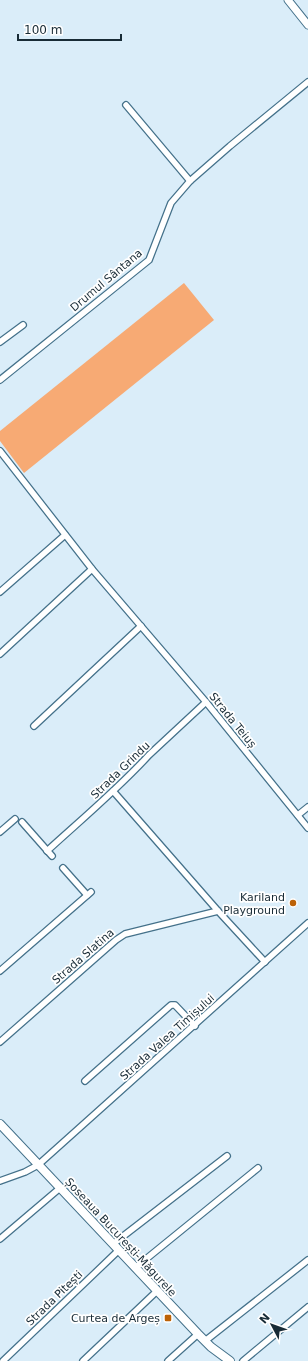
<svg xmlns="http://www.w3.org/2000/svg" width="308" height="1361" viewBox="0 0 308 1361" font-family="'DejaVu Sans',sans-serif">
  <style>
    .green { fill: #f7aa74 }
    .lines { fill: none; stroke-linecap: round; stroke-linejoin: round }
    .minor-casing { stroke: #44718a; stroke-width: 8 }
    .tertiary-casing { stroke: #44718a; stroke-width: 9 }
    .secondary-casing { stroke: #44718a; stroke-width: 10 }
    .minor { stroke: #fff; stroke-width: 5.5 }
    .tertiary { stroke: #fff; stroke-width: 7 }
    .secondary { stroke: #fff; stroke-width: 8 }
    .poi-dot { fill: #bc6207; stroke: #fff; stroke-width: 1.5 }
    .labels { text-anchor: middle; stroke-width: 3.5; stroke-linejoin: round; paint-order: stroke }
    .street-label { font-size: 11px; fill: #182b36; stroke: #fff }
    .poi-label { font-size: 11px; fill: #182b36; stroke: #fff; text-anchor: end }
  </style>
  <rect width="100%" height="100%" fill="#daedf9"/>
  <!-- green -->
  <polygon class="green" points="184,283 214,320 24,473 0,441 0,431"/>
  <g class="lines">
    <defs>
      <g id="minor">
        <polyline points="126,105 190,181"/>
        <polyline points="0,342 23,325"/>
        <polyline points="0,380 149,260 171,203 190,181 230,146 308,82"/>
        <polyline points="0,451 92,569 206,702 308,828"/>
        <polyline points="0,592 65,535"/>
        <polyline points="0,654 92,569"/>
        <polyline points="34,726 141,626"/>
        <polyline points="113,791 218,911 265,962"/>
        <polyline points="298,815 308,807"/>
        <polyline points="22,822 52,856"/>
        <polyline points="0,832 15,819"/>
        <path d="M47,851C82,819 118,789 149,755L206,702"/>
        <polyline points="63,868 87,895"/>
        <polyline points="0,971 91,892"/>
        <polyline points="0,1042 116,940 125,934 218,911"/>
        <polyline points="85,1081 171,1005 175,1005 195,1026"/>
        <polyline points="0,1181 25,1172 38,1165 308,923"/>
        <polyline points="0,1239 60,1188"/>
        <polyline points="113,1244 227,1156"/>
        <polyline points="135,1268 258,1168"/>
        <polyline points="205,1341 308,1260"/>
        <polyline points="3,1361 119,1250"/>
        <polyline points="83,1361 157,1291"/>
        <polyline points="168,1361 198,1334"/>
        <polyline points="243,1361 308,1307"/>
      </g>
      <polyline id="tertiary" points="288,0 308,25"/>
      <polyline id="secondary" points="0,1124 198,1334 211,1347 230,1361"/>
    </defs>
    <!-- minor casing -->
    <use href="#minor" class="minor-casing"/>
    <!-- tertiary casing -->
    <use href="#tertiary" class="tertiary-casing"/>
    <!-- secondary casing -->
    <use href="#secondary" class="secondary-casing"/>
    <!-- minor -->
    <use href="#minor" class="minor"/>
    <!-- tertiary -->
    <use href="#tertiary" class="tertiary"/>
    <!-- secondary -->
    <use href="#secondary" class="secondary"/>
  </g>
  <!-- markers -->
  <g class="poi-dot">
    <circle cx="293" cy="903" r="4"/>
    <rect x="164" y="1314" width="8" height="8" rx="2"/>
  </g>
  <g class="labels">
    <!-- street labels -->
    <g class="street-label">
      <text transform="translate(106 280) rotate(-40)" y="4">Drumul Sântana</text>
      <text transform="translate(233 720) rotate(51)" y="4">Strada Teiuș</text>
      <text transform="translate(120 770) rotate(-44)" y="4">Strada Grindu</text>
      <text transform="translate(83 956) rotate(-41)" y="4">Strada Slatina</text>
      <text transform="translate(167 1037) rotate(-42)" y="4">Strada Valea Timișului</text>
      <text transform="translate(121 1237) rotate(47)" y="4">Șoseaua București-Măgurele</text>
      <text transform="translate(54 1298) rotate(-44)" y="4">Strada Pitești</text>
    </g>
    <!-- poi labels -->
    <g class="poi-label">
      <text x="285" y="901">Kariland<tspan x="285" dy="13">Playground</tspan></text>
      <text x="160" y="1322">Curtea de Argeș</text>
    </g>
  </g>
  <!-- north arrow -->
  <g transform="translate(272 1325) rotate(311)" stroke="#ffffff" stroke-width="3" paint-order="stroke">
  <path d="M0-3L7 15L0 10L-7 15Z" fill="#182b36"/>
  <text y="-6" font-size="11" font-weight="bold" text-anchor="middle" fill="#182b36">N</text>
  </g>
  <!-- scale -->
  <path d="M18 34v6h103v-6" fill="none" stroke="#182b36" stroke-width="2"/>
  <text x="24" y="34" font-size="12" fill="#182b36" stroke="#ffffff" stroke-width="3" paint-order="stroke">100 m</text>
</svg>
